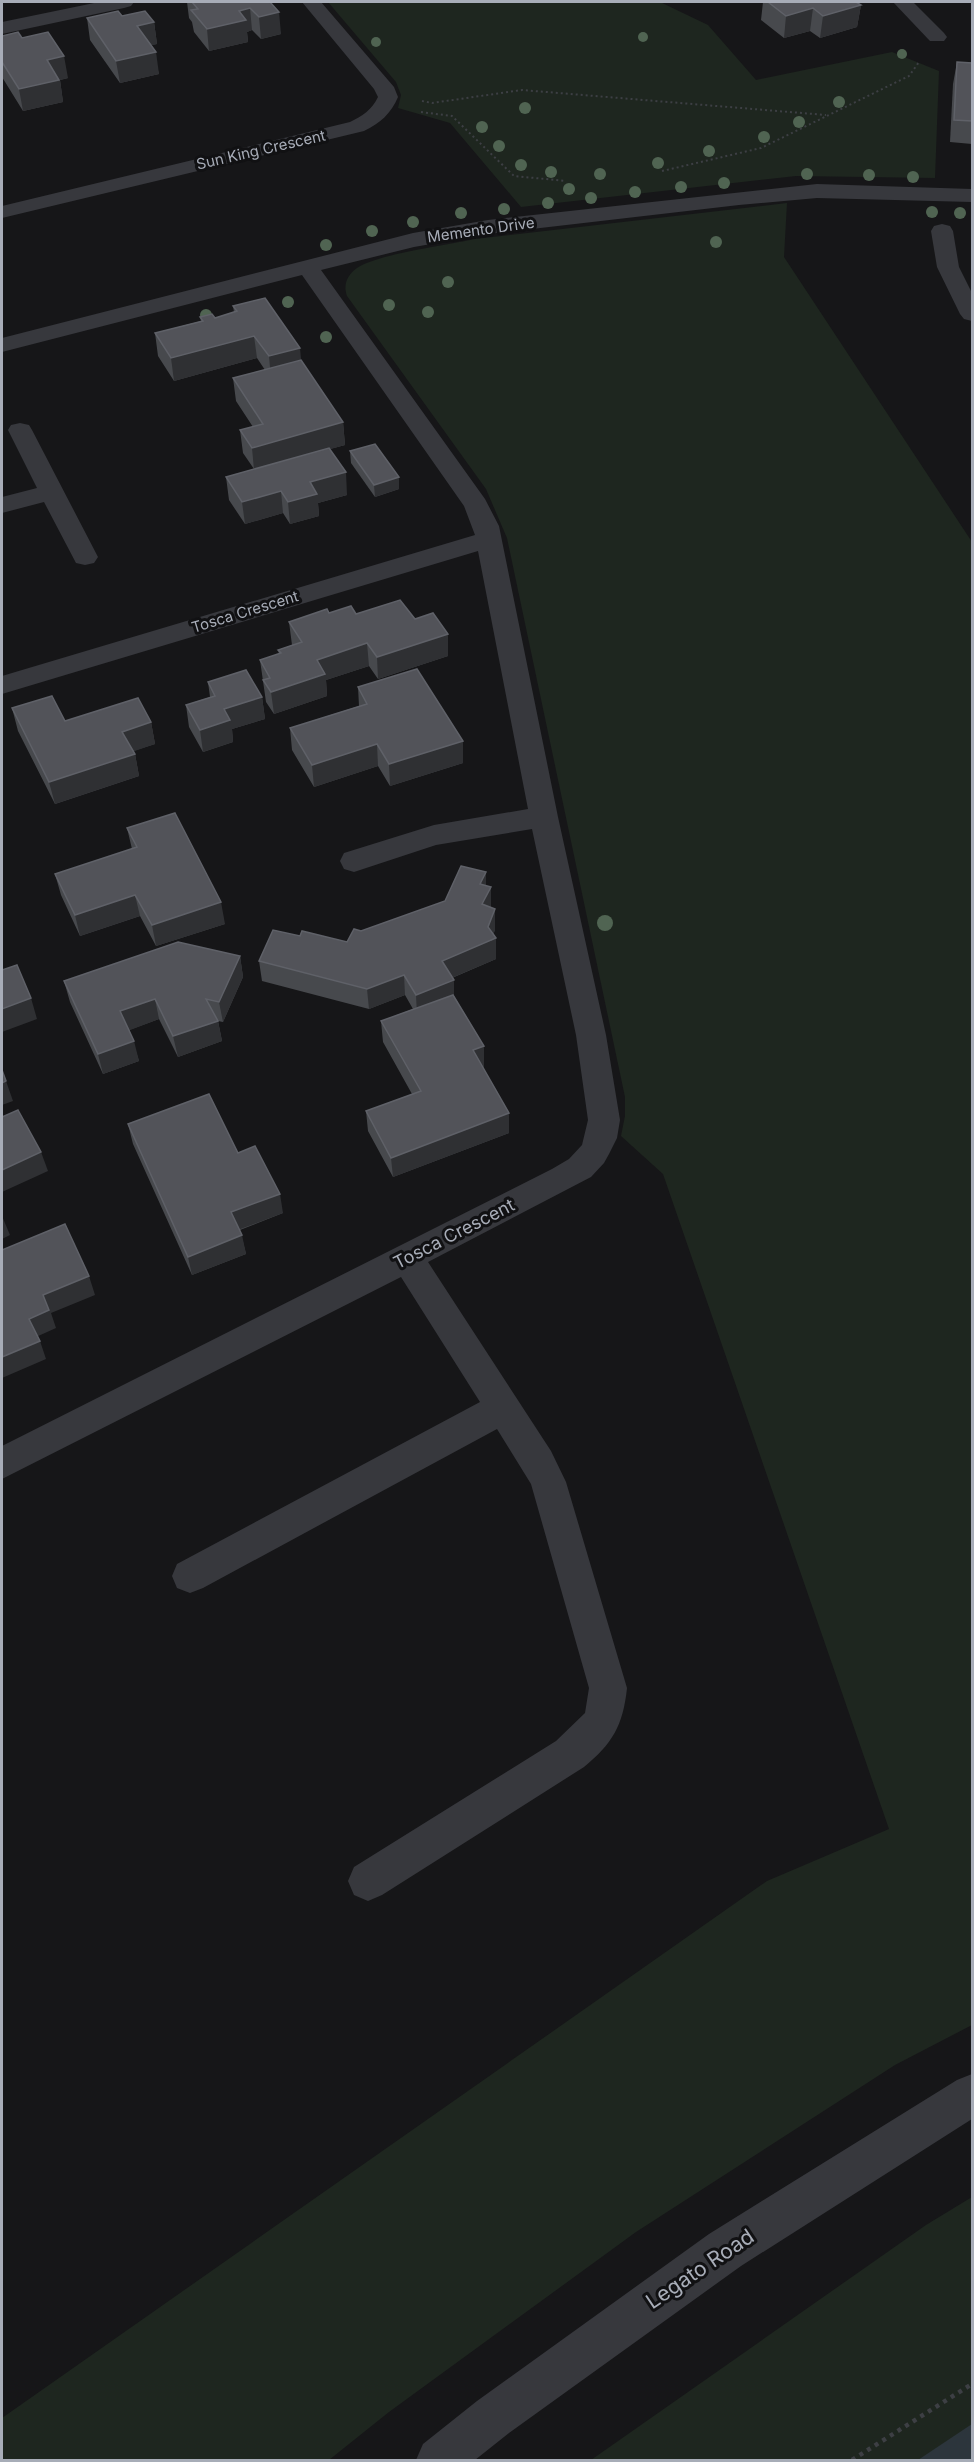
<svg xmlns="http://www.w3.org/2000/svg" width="974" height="2462" viewBox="0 0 974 2462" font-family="Inter,sans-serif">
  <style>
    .green { fill: #1e261f }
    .water { fill: #2c353c }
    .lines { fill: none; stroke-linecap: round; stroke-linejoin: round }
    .path-far1 { stroke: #3d3f44; stroke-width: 2; stroke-dasharray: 2 3; stroke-linecap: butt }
    .path { stroke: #3d3f44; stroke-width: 4.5; stroke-dasharray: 4 5; stroke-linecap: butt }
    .minor { fill: #37383d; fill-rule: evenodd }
    .tree { fill: #506452 }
    .wall { fill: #47494d }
    .shaded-wall { fill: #2f3033 }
    .building { fill: #525359; stroke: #5f6168; stroke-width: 1.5 }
    .labels { text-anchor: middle; stroke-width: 6; stroke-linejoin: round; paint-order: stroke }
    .far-street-label { font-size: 15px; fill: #a8adb8; stroke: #111113 }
    .street-label { font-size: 18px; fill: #a8adb8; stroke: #111113 }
    .near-street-label { font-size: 21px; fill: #a8adb8; stroke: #111113 }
  </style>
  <rect width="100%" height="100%" fill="#161618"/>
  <!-- green -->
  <g class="green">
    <polygon points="328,2 660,2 708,25 756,80 892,52 939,71 935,178 796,176 521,207 450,123 398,108 401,95 396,82"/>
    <path d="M787,203L784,257L972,542V2025L895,2065L636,2232L389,2412L329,2460H2V2418L767,1881L889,1829L663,1174L621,1136L625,1116V1097L507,538L486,489L347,296C343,285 347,275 357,268C378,254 448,245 475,239Z"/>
    <polygon points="972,2197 972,2460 591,2460 926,2225"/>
  </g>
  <!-- water -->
  <polygon class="water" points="972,2424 972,2460 918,2460"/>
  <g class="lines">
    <!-- path-far1 -->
    <g class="path-far1">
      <polyline points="422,101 432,103 522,90 826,115"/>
      <polyline points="421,112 452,116 514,176 566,181"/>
      <polyline points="662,171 761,148 909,76 919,62"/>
    </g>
    <!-- path -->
    <polyline class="path" points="852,2460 972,2384"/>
    <!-- minor -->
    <g class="minor">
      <polygon points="99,2 134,2 131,6 124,8 2,34 2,22"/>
      <path d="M302,2H321L394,87L398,97C391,114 380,123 364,131L2,218V206L350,122C362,116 372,110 378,97L374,89Z"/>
      <polygon points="893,2 913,2 944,33 947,37 944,41 930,41"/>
      <path d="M817,184L972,189V202L817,198L739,205L488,234L414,247L321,270L485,499L499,526L558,817L606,1035L620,1120L617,1138L609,1154L604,1163L591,1177L428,1262L551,1451L566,1482L627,1688C623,1726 612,1744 584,1767L382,1895L368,1901L354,1895L348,1881L354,1867L556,1741L585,1713L589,1688L531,1484L497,1429L203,1588L190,1593L177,1588L172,1576L177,1564L480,1402L401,1277L2,1479V1446L552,1169L569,1159L582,1145L588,1120L576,1035L532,829L436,845L354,872L344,869L340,861L344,853L434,825L528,809L478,551L2,694V676L475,535L464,506L302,275L2,352V338L413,233L488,220Z"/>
      <polygon points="942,224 950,226 953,231 959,267 972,293 972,321 964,319 960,314 937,267 931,231 934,226"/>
      <polygon points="20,423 29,425 32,430 98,557 94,563 85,565 76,563 44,502 2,513 2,497 37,488 8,430 11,425"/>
      <polygon points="972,2074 972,2119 741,2266 509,2433 475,2460 416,2460 423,2444 477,2401 709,2234 957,2080"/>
    </g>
  </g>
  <!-- trees -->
  <g class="tree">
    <circle cx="643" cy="37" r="5"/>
    <circle cx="376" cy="42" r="5"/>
    <circle cx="902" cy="54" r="5"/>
    <circle cx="839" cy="102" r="6"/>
    <circle cx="525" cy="108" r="6"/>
    <circle cx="799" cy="122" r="6"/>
    <circle cx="482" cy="127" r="6"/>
    <circle cx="764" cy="137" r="6"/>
    <circle cx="499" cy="146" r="6"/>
    <circle cx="709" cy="151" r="6"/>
    <circle cx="658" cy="163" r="6"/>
    <circle cx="521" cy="165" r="6"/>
    <circle cx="551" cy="172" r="6"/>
    <circle cx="600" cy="174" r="6"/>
    <circle cx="807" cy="174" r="6"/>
    <circle cx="869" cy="175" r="6"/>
    <circle cx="913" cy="177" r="6"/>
    <circle cx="724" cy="183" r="6"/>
    <circle cx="681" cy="187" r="6"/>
    <circle cx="569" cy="189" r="6"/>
    <circle cx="635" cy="192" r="6"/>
    <circle cx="591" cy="198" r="6"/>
    <circle cx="548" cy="203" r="6"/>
    <circle cx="504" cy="209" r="6"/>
    <circle cx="932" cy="212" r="6"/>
    <circle cx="461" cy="213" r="6"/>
    <circle cx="960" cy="213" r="6"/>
    <circle cx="413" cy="222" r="6"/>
    <circle cx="372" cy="231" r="6"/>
    <circle cx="716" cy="242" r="6"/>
    <circle cx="326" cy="245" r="6"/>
    <circle cx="448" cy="282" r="6"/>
    <circle cx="288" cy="302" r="6"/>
    <circle cx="389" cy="305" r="6"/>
    <circle cx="428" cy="312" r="6"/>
    <circle cx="206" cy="315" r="6"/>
    <circle cx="326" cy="337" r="6"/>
    <circle cx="605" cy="923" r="8"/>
  </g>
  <!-- wall -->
  <g class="wall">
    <polygon points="187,2 270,2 281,34 261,39 252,30 247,32 248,42 209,51 194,32 192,22 189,18"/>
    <polygon points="763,2 856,2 861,5 857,27 820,38 810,31 784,38 761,20"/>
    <polygon points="122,16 154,22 157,44 151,45 159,74 120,83 90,40 87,18"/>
    <polygon points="2,36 68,78 60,80 63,102 23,111 2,77"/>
    <polygon points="957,62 972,63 972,144 950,142 953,84"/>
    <polygon points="233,306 301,360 343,422 345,445 330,449 347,495 318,503 319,516 290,524 283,513 245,524 229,500 226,477 254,469 243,453 240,430 253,427 236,401 233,378 265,370 257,358 174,381 158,356 155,333 201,321 200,317 215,318 234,312"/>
    <polygon points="350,451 399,477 399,489 375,497 351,463"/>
    <polygon points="329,613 356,614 415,619 448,634 448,656 378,679 369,666 326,680 327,696 274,714 266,702 260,660 279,654 278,650 292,645 289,622"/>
    <polygon points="208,682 262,697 265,719 232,729 233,742 203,752 189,727 186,705 210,697"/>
    <polygon points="358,687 463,741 463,763 390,786 378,766 314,787 292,750 290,728 359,706"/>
    <polygon points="12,708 65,721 151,722 155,744 133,751 135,754 139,776 55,804 18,731"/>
    <polygon points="127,828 225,924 156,946 140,916 80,936 61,895 55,874 132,849"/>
    <polygon points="486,872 486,885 491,907 495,930 493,934 496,959 452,978 454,980 454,996 484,1046 484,1067 483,1067 509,1133 393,1177 368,1131 366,1111 412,1094 383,1042 381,1021 413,1009 405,995 369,1009 262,981 259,961 300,936 347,942 361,931 445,901"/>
    <polygon points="240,956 243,977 223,1022 218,1021 222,1041 178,1057 159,1019 129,1030 139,1061 103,1074 70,1002 64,981"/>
    <polygon points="128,1124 238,1153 283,1213 240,1230 246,1254 192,1275 133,1144"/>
  </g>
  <!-- shaded-wall -->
  <g class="shaded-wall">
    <polygon points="861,5 857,27 820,38 823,16"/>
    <polygon points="250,8 252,30 247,32 248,42 209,51 207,29 239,11"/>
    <polygon points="813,8 810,31 784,38 786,16"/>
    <polygon points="279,12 281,34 261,39 259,17"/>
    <polygon points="154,22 157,44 140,48 137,26"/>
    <polygon points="156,52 159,74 120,83 116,61"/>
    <polygon points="64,56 68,78 60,80 63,102 23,111 19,89 47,60"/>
    <polygon points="254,336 257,358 174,381 171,358"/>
    <polygon points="300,348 302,370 271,379 269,356"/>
    <polygon points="343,422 345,445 254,470 252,448"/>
    <polygon points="346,472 347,495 318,503 319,516 290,524 288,502 310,482"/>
    <polygon points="399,477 399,489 375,497 374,485"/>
    <polygon points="281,491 283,513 245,524 242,502"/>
    <polygon points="448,634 448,656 378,679 377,657"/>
    <polygon points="367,643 369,666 326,680 327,696 274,714 271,692 317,660"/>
    <polygon points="262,697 265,719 232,729 233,742 203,752 200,730 224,709"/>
    <polygon points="151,722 155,744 126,754 122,732"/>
    <polygon points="463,741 463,763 390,786 389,764"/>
    <polygon points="377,744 378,766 314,787 312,765"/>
    <polygon points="135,754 139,776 55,804 49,782"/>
    <polygon points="486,872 486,894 480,884"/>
    <polygon points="491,887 491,908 482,904"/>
    <polygon points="135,895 140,916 80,936 75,915"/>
    <polygon points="221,902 225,924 156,946 152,925"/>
    <polygon points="495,909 495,930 491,941 496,938 496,959 442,982 442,961 488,927"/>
    <polygon points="240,956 243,977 223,1022 219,1002"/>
    <polygon points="404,975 405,995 369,1009 367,989"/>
    <polygon points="454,980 454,1001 417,1016 416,995"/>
    <polygon points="31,998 37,1019 2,1032 2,1009"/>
    <polygon points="155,999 159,1019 125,1032 120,1011"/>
    <polygon points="218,1021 222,1041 178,1057 173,1036"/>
    <polygon points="134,1041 139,1061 103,1074 98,1054"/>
    <polygon points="484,1046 484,1067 474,1071 473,1050"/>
    <polygon points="6,1081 13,1101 2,1105 2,1083"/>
    <polygon points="509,1113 509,1133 393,1177 391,1158"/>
    <polygon points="41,1152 48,1171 2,1192 2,1170"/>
    <polygon points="280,1194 283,1213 235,1231 231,1212"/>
    <polygon points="2,1216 10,1235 2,1239"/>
    <polygon points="242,1235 246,1254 192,1275 188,1257"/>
    <polygon points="89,1276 95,1295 51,1313 56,1328 36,1337 29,1319 43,1295"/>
    <polygon points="40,1341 46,1359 2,1378 2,1357"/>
  </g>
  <!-- building -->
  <g class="building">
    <polygon points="192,2 270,2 279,12 259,17 250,8 239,11 246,20 207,29 191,10 198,9"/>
    <polygon points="768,2 856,2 861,5 823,16 813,8 786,16"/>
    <polygon points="118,11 122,16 145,11 154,22 137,26 156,52 116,61 87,18"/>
    <polygon points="18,32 22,38 48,32 64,56 47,60 59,80 19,89 2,62 2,36"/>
    <polygon points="957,62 972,63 972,121 954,120"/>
    <polygon points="265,298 300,348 269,356 254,336 171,358 155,333 203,321 200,317 212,314 215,318 237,311 233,306"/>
    <polygon points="301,360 343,422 252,448 240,430 263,424 233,378"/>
    <polygon points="375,444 399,477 374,485 350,451"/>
    <polygon points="329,448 346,472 310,482 317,494 288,502 281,491 242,502 226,477"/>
    <polygon points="400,600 415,619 433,613 448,634 377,657 367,643 317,660 325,674 271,692 263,680 270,678 260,660 281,653 278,650 302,642 289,622 327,609 329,613 351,606 356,614"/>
    <polygon points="417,669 463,741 389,764 377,744 312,765 290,728 367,704 358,687"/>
    <polygon points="246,670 262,697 224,709 230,720 200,730 186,705 215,696 208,682"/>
    <polygon points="52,696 65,721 138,698 151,722 122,732 135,754 49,782 12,708"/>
    <polygon points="175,813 221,902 152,925 135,895 75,915 55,874 137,847 127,828"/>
    <polygon points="461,866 486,872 480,884 491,887 482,904 495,909 488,927 496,938 442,961 454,980 416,995 404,975 367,989 259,961 273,930 300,936 302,931 347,942 354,929 361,931 445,901"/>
    <polygon points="178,942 240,956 219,1002 206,999 218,1021 173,1036 155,999 120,1011 134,1041 98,1054 64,981"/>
    <polygon points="17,965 31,998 2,1009 2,970"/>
    <polygon points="453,995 484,1046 473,1050 509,1113 391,1158 366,1111 421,1091 381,1021"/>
    <polygon points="2,1070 6,1081 2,1083"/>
    <polygon points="209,1094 238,1153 255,1146 280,1194 231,1212 242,1235 188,1257 128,1124"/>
    <polygon points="18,1110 41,1152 2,1170 2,1117"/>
    <polygon points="65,1224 89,1276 43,1295 49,1310 29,1319 40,1341 2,1357 2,1250"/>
  </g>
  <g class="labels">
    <!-- far-street labels -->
    <g class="far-street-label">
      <text transform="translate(261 150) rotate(-13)" y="5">Sun King Crescent</text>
      <text transform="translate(481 230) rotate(-8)" y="5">Memento Drive</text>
      <text transform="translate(245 612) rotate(-17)" y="5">Tosca Crescent</text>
    </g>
    <!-- street labels -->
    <g class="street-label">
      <text transform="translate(454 1234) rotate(-27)" y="6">Tosca Crescent</text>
    </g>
    <!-- near-street labels -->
    <g class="near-street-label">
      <text transform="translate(700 2269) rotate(-34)" y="7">Legato Road</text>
    </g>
  </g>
  <!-- border -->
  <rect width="974" height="2462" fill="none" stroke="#a8adb8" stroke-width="6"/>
</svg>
